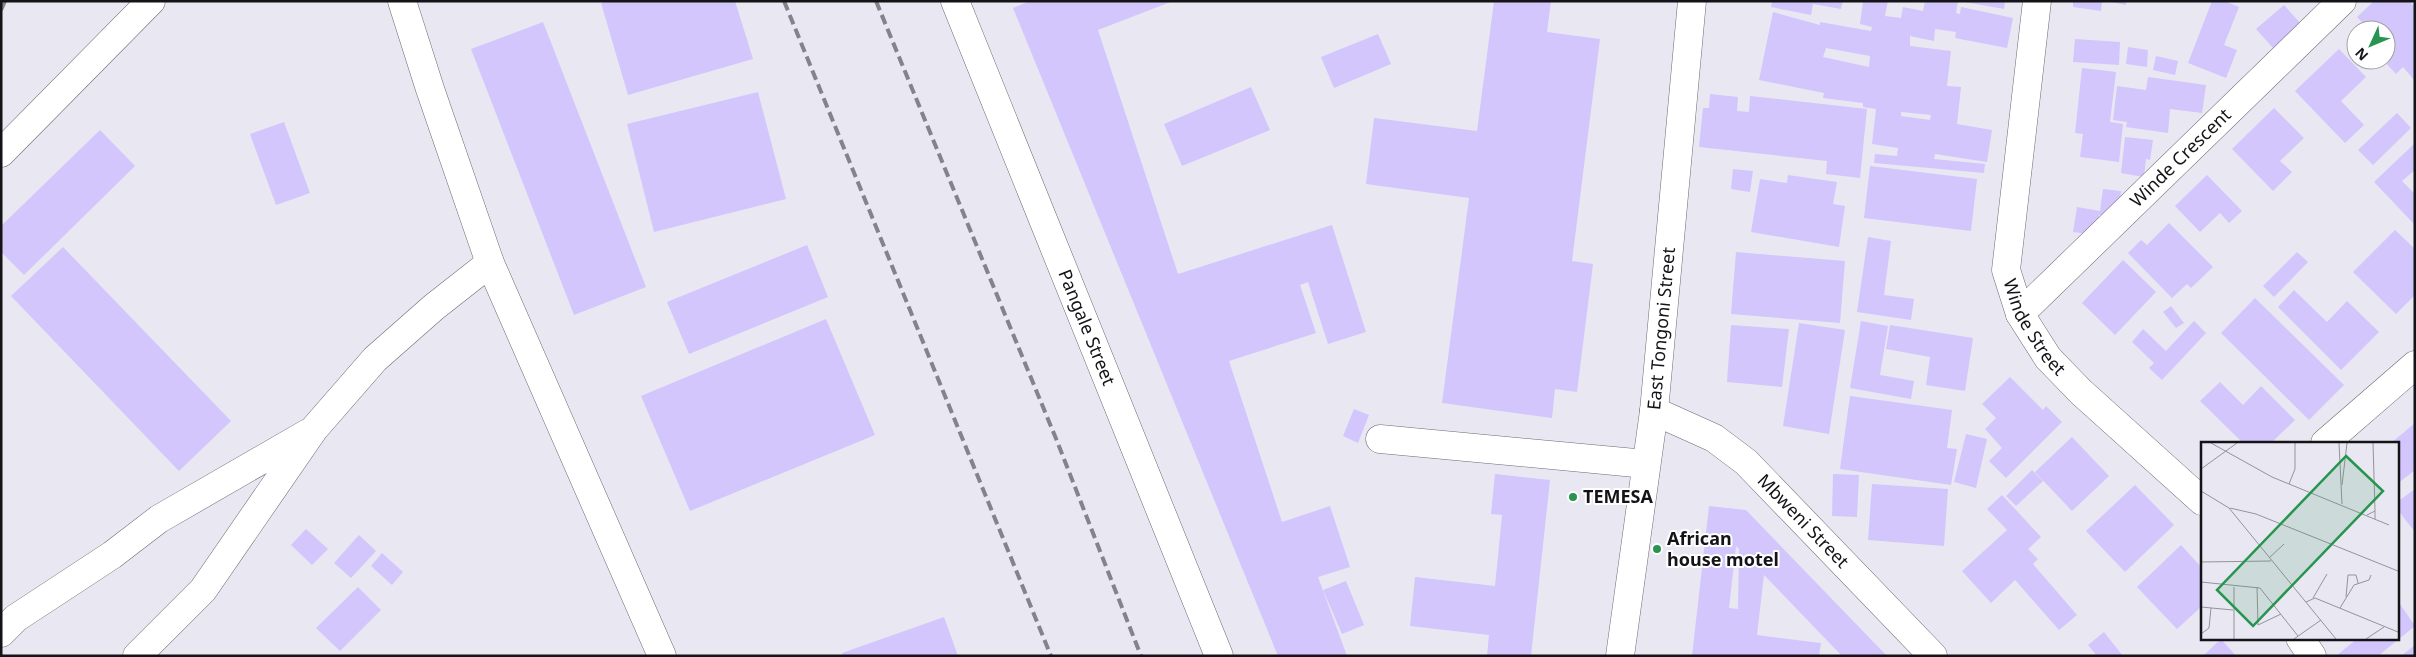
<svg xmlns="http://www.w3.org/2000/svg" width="2416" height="657" viewBox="0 0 2416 657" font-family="'Noto Sans',sans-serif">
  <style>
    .building { fill: #d2c6fd; fill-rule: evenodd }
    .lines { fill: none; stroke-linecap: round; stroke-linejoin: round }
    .minor-casing { stroke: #6c6a73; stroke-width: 29 }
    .minor { stroke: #fff; stroke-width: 28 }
    .rail { stroke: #84838a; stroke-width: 4; stroke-dasharray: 10 5; stroke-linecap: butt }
    .poi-dot { fill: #27954f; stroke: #fff; stroke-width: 2 }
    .labels { text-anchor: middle; stroke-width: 4; stroke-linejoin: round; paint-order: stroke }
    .street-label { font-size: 18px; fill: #141317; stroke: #fff }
    .poi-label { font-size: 18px; font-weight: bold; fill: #141317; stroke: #fff; text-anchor: start }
    .inset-road { fill: none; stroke: #94939a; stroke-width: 1 }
    .view { fill: #27954f; fill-opacity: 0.15; stroke: #27954f; stroke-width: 2.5 }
    .inset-edge { fill: none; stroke: #141317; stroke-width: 2.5 }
  </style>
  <rect width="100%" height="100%" fill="#e9e8f2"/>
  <!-- building -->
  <g class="building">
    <polygon points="609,1 735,1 753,59 628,95 601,3"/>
    <polygon points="1030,1 1173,1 1098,30 1178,274 1332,225 1366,332 1328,344 1308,282 1300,285 1316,333 1229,361 1282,522 1330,506 1350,567 1318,577 1347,656 1278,656 1013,8"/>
    <polygon points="1494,1 1551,1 1547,32 1600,39 1572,261 1593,264 1577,392 1555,389 1552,418 1442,403 1469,198 1366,184 1374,118 1477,131"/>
    <polygon points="1772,1 1843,1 1841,9 1813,4 1811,15 1771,7"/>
    <path d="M1863,1H1888L1885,16L1901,18L1903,7L1923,11L1925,1H1958L1956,13L1960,14L1961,7L2013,18L2007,48L1955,38L1956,32L1935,29L1934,41L1910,36V46L1951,51L1947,86L1961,87L1957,124L1992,130L1987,162L1935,154L1934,159L1985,164L1984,173L1874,163L1875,154L1897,156L1898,148L1872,144L1876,109L1863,107V103L1823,98L1824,93L1759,80L1773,12L1820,25V22L1871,31L1872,27L1860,24ZM1826,48L1870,56L1869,67L1823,57ZM1901,112L1931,115L1930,120L1901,116Z"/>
    <polygon points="1959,1 2005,1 2004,9"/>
    <polygon points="2073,1 2102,1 2101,11 2073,7"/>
    <polygon points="2106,1 2126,1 2126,5"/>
    <polygon points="2212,1 2225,1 2239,7 2224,45 2237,50 2226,78 2188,63"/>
    <polygon points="2374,1 2409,1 2415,7 2415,81 2403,67 2396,74 2383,60 2386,60 2386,30 2366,30 2368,28 2357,17"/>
    <polygon points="2284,5 2301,24 2273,48 2256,29"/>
    <polygon points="543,22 646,287 574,315 471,49"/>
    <polygon points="1378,34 1391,64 1334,88 1321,57"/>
    <polygon points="2075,39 2120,42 2119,65 2073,62"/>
    <polygon points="2128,47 2148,50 2147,67 2126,64"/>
    <polygon points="2339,49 2366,77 2341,101 2364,125 2345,143 2295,91"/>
    <polygon points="2156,56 2178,61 2175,75 2153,70"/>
    <polygon points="2082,68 2116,72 2110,122 2123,124 2119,162 2080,157 2083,134 2075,133"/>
    <polygon points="2148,77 2206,85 2202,113 2170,109 2168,133 2126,127 2127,122 2113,120 2117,86 2146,90"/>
    <polygon points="1251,87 1270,130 1182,166 1164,124"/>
    <polygon points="758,92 786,199 654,232 627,124"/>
    <polygon points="1710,94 1738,97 1737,111 1749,112 1750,96 1867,109 1860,178 1826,174 1827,161 1699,147 1703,108 1709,108"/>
    <polygon points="2274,108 2304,138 2280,161 2292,172 2273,191 2232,149"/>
    <polygon points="2397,113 2411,128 2373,165 2358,150"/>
    <polygon points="284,122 310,193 276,205 250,134"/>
    <polygon points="100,130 135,166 24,275 1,252 1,226"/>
    <polygon points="2125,137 2153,140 2150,160 2146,159 2144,177 2121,173"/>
    <polygon points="2415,143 2415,170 2402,181 2415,194 2415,225 2374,182"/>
    <polygon points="1870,166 1977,179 1971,231 1864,218"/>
    <polygon points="1733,169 1753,171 1750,192 1731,189"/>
    <polygon points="1788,175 1837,182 1833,204 1845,206 1839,247 1751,232 1760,179 1787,183"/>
    <polygon points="2207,175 2242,211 2229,223 2220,213 2200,232 2175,206"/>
    <polygon points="2103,189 2121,191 2117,218 2099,215 2097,235 2073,232 2077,207 2100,211"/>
    <polygon points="2169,223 2213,267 2191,288 2187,284 2172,298 2128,253 2141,240 2147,245"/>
    <polygon points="2395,230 2415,249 2415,295 2396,314 2353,272"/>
    <polygon points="1868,237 1891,241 1884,295 1914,299 1911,320 1857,312"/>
    <polygon points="807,245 828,297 689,354 667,302"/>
    <polygon points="63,247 231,421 179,471 11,296"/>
    <polygon points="1736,252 1845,261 1840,323 1731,314"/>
    <polygon points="2297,252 2308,262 2274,297 2263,286"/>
    <polygon points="2123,260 2156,292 2115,335 2082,303"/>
    <polygon points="2294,290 2327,322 2347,301 2379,332 2341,370 2278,307"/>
    <polygon points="2255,298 2344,385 2309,420 2221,333"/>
    <polygon points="2171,306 2184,323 2176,328 2163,312"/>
    <polygon points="826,319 875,435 690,511 641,396"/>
    <polygon points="1861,321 1888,326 1880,375 1914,381 1911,399 1850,388"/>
    <polygon points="2194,321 2206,333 2162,380 2149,368 2154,363 2132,342 2143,329 2166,351"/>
    <polygon points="1799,323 1845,330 1829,434 1783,426"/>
    <polygon points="1731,325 1789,329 1782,387 1727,382"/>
    <polygon points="1890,325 1973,338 1965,391 1926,385 1930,357 1886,349"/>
    <polygon points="2010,377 2043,410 2046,406 2062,422 2006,478 1989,461 2002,448 1985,429 1996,418 1982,404"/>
    <polygon points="2220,382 2243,405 2261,386 2295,420 2271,443 2243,443 2200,401"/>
    <polygon points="1850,396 1952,410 1947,448 1957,449 1951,485 1840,469"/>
    <polygon points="1354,409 1369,415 1358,443 1343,436"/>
    <polygon points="2415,423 2415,470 2397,484 2397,443 2391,443"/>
    <polygon points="1966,434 1987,439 1976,488 1954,482"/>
    <polygon points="2072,437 2109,476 2072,511 2035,472"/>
    <polygon points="2032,470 2043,481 2016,506 2006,496"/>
    <polygon points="1495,474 1550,480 1531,656 1487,656 1489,635 1410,626 1415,577 1495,586 1502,515 1491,514"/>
    <polygon points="1833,474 1859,475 1857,517 1832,516"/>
    <polygon points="1872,484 1948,489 1944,546 1868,540"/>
    <polygon points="2135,485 2174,525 2125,572 2086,531"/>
    <polygon points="2415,489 2415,532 2397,509 2397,502"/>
    <polygon points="2002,495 2041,537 2028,549 2038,559 2033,564 2077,615 2059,630 2015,580 1991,603 1962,571 2007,530 1987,509"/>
    <path d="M1709,506L1746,510L1887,656H1842L1764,575L1757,635L1821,643L1819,656H1692ZM1736,546L1739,549L1738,609L1729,608Z"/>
    <polygon points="306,529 328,549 312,565 291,545"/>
    <polygon points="359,535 376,551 351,578 334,563"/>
    <polygon points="2181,545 2202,568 2202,606 2177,629 2137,587"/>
    <polygon points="382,553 403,572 392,585 371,566"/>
    <polygon points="1346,581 1364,625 1342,634 1323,590"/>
    <polygon points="358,587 381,610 340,651 316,628"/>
    <polygon points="2400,604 2415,626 2378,656 2336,656 2358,638 2397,638 2397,606"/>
    <polygon points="944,617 958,656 843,656 842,653"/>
    <polygon points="2104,632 2123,656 2097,656 2088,645"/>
    <polygon points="2221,639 2236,656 2203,656"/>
    <polygon points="2415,645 2415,656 2401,656"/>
  </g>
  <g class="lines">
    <defs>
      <g id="minor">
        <polyline points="402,1 430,89 490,263 662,656"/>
        <path id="s1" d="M955,1L1219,656"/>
        <path id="s2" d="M2037,1L2006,270L2020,314L2048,358L2081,392L2202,501"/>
        <polyline points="1,153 151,1"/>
        <path id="s3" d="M2020,314L2342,1"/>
        <path id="s4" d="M1654,411L1714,438L1746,462L1933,656"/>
        <polyline points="1380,439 1646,464"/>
        <polyline points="2325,443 2415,365"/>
        <polyline points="1,633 16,618 112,555 159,519 308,433"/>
        <polyline points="2300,638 2312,656"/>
        <polyline points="137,656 203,590 314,429 375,359 434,307 490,263"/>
        <path id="s5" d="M1620,656L1654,411L1692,1"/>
      </g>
    </defs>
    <!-- minor casing -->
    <use href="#minor" class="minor-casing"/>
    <!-- minor -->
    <use href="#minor" class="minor"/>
    <!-- rail -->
    <g class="rail">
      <polyline points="784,1 1051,656"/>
      <polyline points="876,1 1057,441 1141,656"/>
      <polyline points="1,10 5,1"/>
    </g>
  </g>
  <!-- markers -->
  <g class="poi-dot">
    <circle cx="1573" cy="497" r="5"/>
    <circle cx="1657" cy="549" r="5"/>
  </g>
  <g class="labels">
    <!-- street labels -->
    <g class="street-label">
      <text dy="6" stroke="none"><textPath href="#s3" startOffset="224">Winde Crescent</textPath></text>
      <text dy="6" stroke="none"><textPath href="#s2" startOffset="335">Winde Street</textPath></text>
      <text dy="6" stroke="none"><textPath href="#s1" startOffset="352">Pangale Street</textPath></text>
      <text dy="6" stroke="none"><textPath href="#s5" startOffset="330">East Tongoni Street</textPath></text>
      <text dy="6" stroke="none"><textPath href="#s4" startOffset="188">Mbweni Street</textPath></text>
    </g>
    <!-- poi labels -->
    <g class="poi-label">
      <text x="1583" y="503">TEMESA</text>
      <text x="1667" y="545">African<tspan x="1667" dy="21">house motel</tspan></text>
    </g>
  </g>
  <!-- overview -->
  <g transform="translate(2201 442)">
    <rect width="198" height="198" fill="#e9e8f2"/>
    <path class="inset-road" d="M10,1L71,35L188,83M138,1L141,62M172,1L174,69M0,27L36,1M88,42L94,27V1M141,43L146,1M0,49L28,66L135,197M29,66L55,72L197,129M166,73L174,69V77M68,116L83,102M0,120L70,119M0,140L59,146L97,194M56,145L57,183L80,172M145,155L147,133H155L157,141M112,156L126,132M105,160L114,156L197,190M0,165L32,168M139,166L153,143L168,138L170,133M0,192L8,186L10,166M33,197V145M93,197L120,178M165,197L183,185"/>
    <path class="view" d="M145,14L182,49L52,184L16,148Z"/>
    <rect width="198" height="198" class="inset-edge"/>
  </g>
  <!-- border -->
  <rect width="2416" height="657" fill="none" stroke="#141317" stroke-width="5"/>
  <!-- north arrow -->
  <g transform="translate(2371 45) rotate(226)"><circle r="24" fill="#ffffff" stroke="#a1a1a2"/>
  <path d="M0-4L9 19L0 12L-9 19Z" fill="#27954f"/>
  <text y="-8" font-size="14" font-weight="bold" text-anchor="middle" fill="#141317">N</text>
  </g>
</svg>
